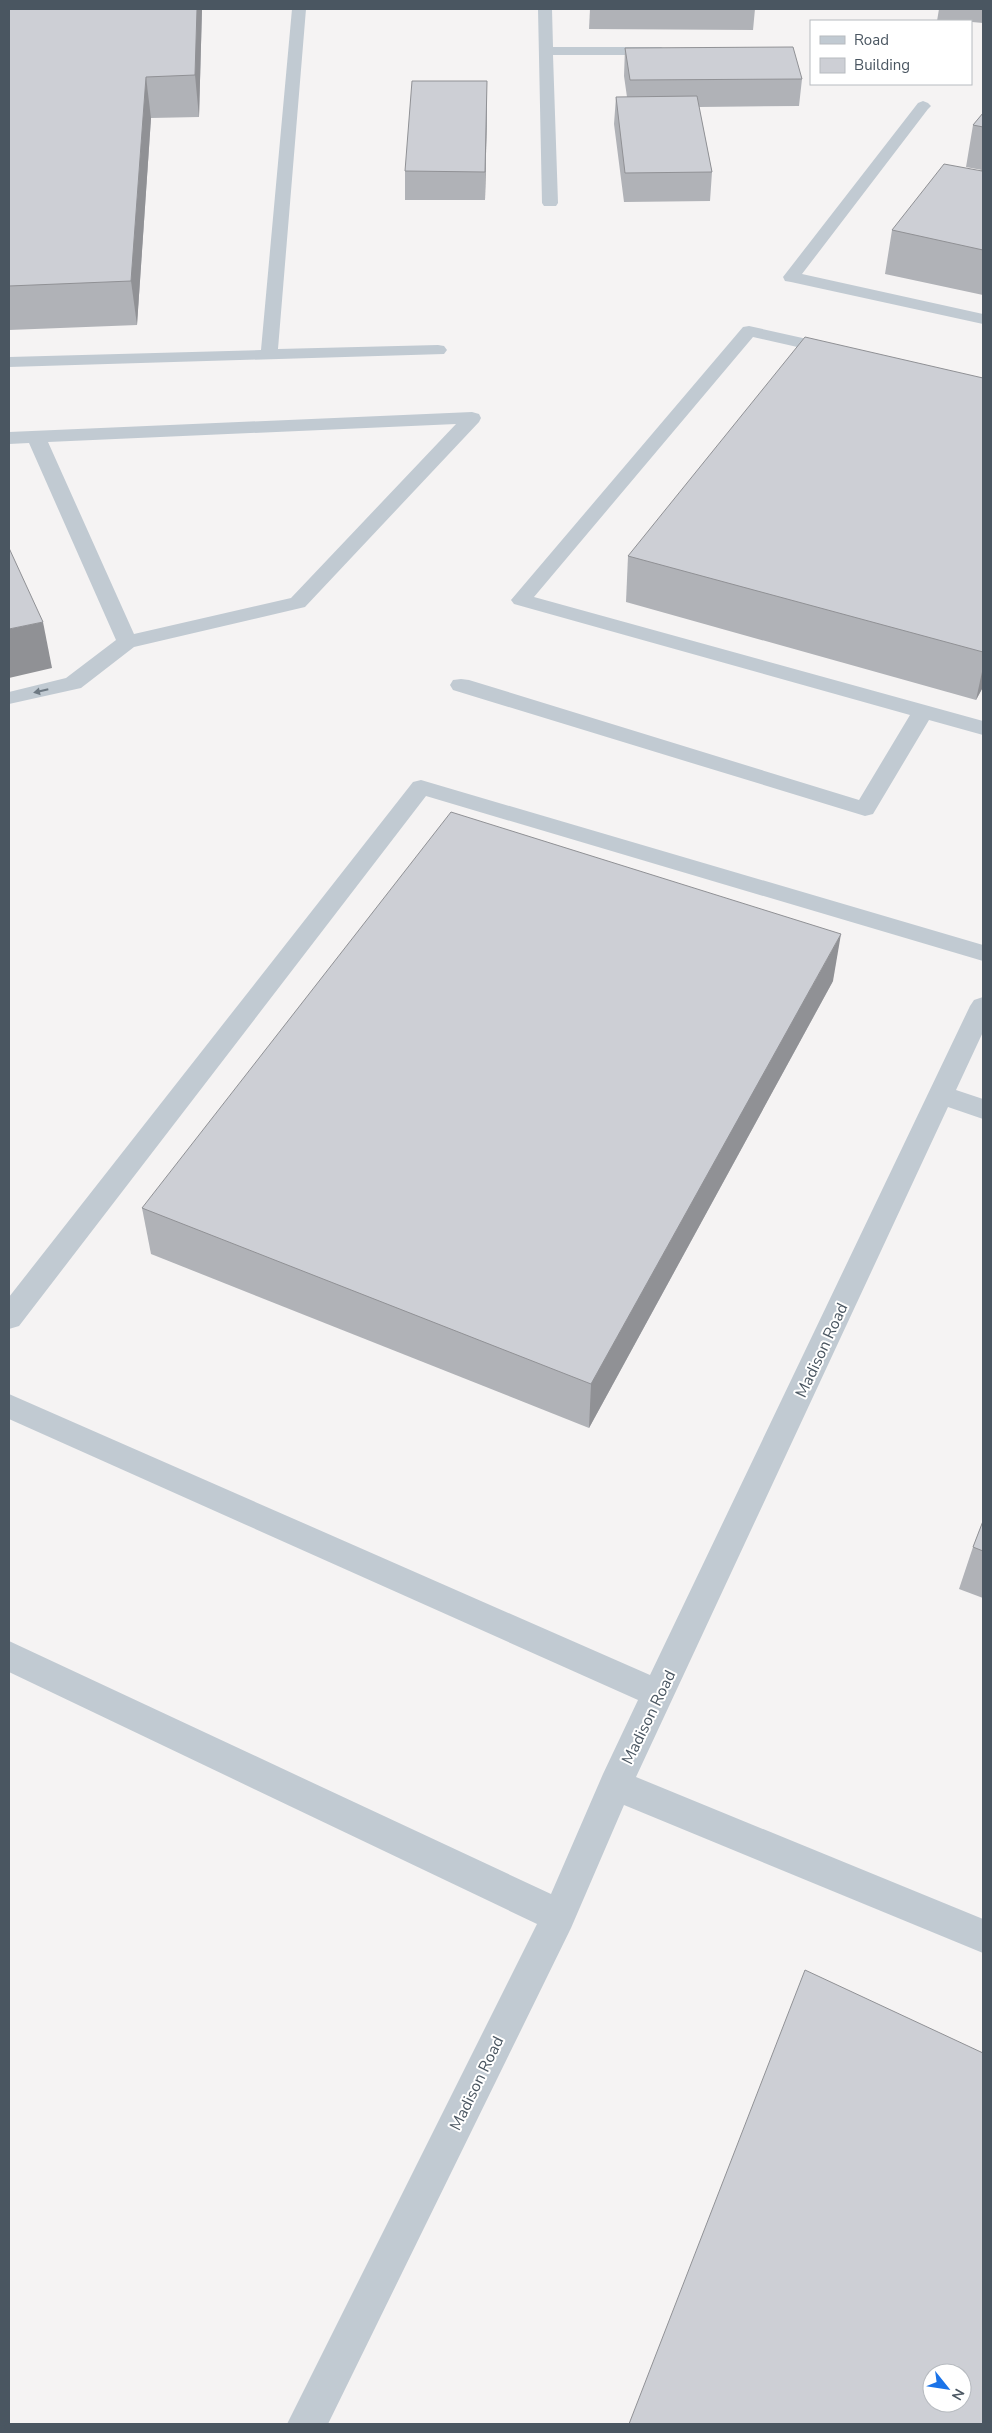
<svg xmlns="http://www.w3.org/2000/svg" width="992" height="2433" viewBox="0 0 992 2433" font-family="'Nunito Sans',sans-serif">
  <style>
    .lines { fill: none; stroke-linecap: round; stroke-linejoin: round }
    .minor { fill: #c1cad2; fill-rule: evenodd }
    .wall { fill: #b0b2b7 }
    .shaded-wall { fill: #909195 }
    .building { fill: #cdcfd5; stroke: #909195; fill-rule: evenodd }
    .oneway { fill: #6e7983 }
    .labels { text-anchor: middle; stroke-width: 4; stroke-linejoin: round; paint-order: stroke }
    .near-street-label { font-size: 16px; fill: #4a5661; stroke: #fff }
  </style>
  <rect width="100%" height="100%" fill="#f5f3f3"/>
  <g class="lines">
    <!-- minor -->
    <g class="minor">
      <polygon points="292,9 306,9 278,349 438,345 444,346 447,350 444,354 9,367 9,357 261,350"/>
      <polygon points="538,9 552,9 553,47 661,47 668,51 661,55 553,55 558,203 556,206 544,206 542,203"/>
      <polygon points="923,101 928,103 931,106 928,109 802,274 983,314 983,324 791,282 785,281 783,277 918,103"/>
      <polygon points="749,326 843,347 846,351 843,355 837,356 753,337 534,597 983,721 983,735 929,720 873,814 865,816 453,690 450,685 453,680 461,679 469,680 859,800 910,715 514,604 511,600 743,327"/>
      <path d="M472,412L479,414L481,418L479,422L305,607L134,647L81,688L9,704V692L66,678L116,640L29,443L9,444V432ZM456,424L291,598L134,634L48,442Z"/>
      <polygon points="421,780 983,945 983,961 426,796 19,1326 9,1329 9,1297 413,782"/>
      <polygon points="983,997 983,1032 956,1090 983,1099 983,1119 948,1107 636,1777 983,1919 983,1953 624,1805 571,1928 328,2424 287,2424 537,1924 9,1672 9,1641 551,1894 603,1774 638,1700 9,1419 9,1394 650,1675 970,1006 974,1000"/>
    </g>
  </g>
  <!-- wall -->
  <g class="wall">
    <polygon points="9,9 202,9 199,117 151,118 137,325 9,330"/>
    <polygon points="590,9 755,9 753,30 589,29"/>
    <polygon points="939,9 983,9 983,23 972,22 971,26 971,21 937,21"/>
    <polygon points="625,48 802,79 799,106 699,107 712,172 710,201 624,202 614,124 616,97 627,97 624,76"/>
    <polygon points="487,108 485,200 405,200 405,171"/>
    <polygon points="983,113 983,295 885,274 892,230 982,170 966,167 973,125"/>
    <polygon points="983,378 983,687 976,700 626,602 628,556"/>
    <polygon points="833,981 589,1428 151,1254 142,1208"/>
    <polygon points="983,1521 983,1598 959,1589 973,1547"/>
  </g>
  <!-- shaded-wall -->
  <g class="shaded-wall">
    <polygon points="197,9 202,9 199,117 195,75"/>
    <polygon points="146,77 151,118 137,325 131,281"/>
    <polygon points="487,81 487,108 485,200 485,172"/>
    <polygon points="43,622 52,668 9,678 9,629"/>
    <polygon points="983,667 983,687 976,700"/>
    <polygon points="841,934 833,981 589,1428 591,1384"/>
  </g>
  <!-- building -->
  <g class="building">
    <polygon points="9,9 197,9 195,75 146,77 131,281 9,286"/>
    <polygon points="793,47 802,79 630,80 625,48"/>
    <polygon points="412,81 487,81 485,172 405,171"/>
    <polygon points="697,96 712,172 625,173 616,97"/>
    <polygon points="983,113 983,127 973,125"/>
    <polygon points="944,164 982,171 983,169 983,250 892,230"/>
    <polygon points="805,337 983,378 983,652 628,556"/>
    <polygon points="9,548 43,622 9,629"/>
    <polygon points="451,812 841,934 591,1384 142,1208"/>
    <polygon points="983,1521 983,1551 973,1547"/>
    <path d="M805,1970L983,2053V2424H629ZM932,2373H962V2403H932Z"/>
  </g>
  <!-- one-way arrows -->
  <defs><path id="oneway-solid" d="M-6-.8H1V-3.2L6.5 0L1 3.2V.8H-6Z" transform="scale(1.25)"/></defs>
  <use class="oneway" href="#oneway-solid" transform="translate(41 691) rotate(167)"/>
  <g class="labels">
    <!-- near-street labels -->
    <g class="near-street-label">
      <text transform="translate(821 1350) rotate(-65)" y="6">Madison Road</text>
      <text transform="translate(648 1717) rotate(-64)" y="6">Madison Road</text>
      <text transform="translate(476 2083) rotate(-64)" y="6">Madison Road</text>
    </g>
  </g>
  <!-- border -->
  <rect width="992" height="2433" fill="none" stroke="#4a5661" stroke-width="20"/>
  <!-- legend -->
  <rect x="810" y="20" width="162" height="65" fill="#ffffff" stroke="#b7bbc0"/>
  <rect x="820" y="36" width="25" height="8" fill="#c1cad2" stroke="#b7bbc0"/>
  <text x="854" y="45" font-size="15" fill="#4a5661">Road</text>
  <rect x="820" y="58" width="25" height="15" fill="#cdcfd5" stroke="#b7bbc0"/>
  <text x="854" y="70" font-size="15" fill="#4a5661">Building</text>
  <!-- north arrow -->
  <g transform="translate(947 2388) rotate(120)"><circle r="24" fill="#ffffff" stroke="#b7bbc0"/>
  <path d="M0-4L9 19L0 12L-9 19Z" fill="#1a73e8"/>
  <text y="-8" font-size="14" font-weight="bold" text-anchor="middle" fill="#4a5661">N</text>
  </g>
</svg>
